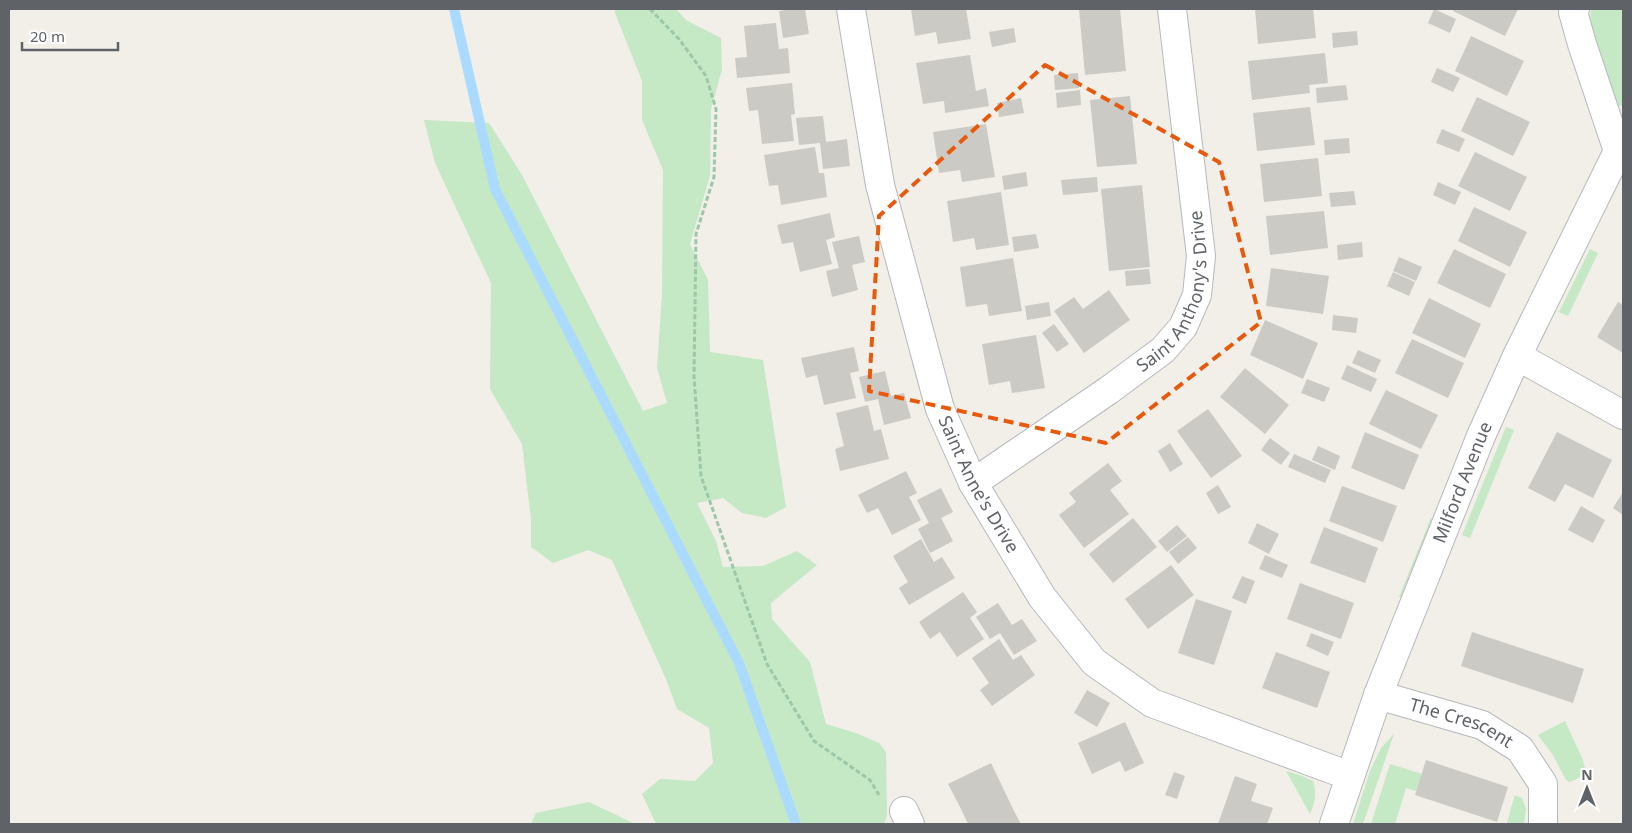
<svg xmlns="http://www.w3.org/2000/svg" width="1632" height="833" viewBox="0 0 1632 833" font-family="'Noto Sans',sans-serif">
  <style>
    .green { fill: #c5e8c5 }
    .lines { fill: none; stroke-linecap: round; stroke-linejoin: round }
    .stream { stroke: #aadaff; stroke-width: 10 }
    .building { fill: #cccac5 }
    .minor-casing { stroke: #b5b8bc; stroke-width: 30 }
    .path { stroke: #9cc7a9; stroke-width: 3; stroke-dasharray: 5 2.5; stroke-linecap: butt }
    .minor { stroke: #fff; stroke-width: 28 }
    .marked { fill: none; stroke: #e8590c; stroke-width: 4; stroke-dasharray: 10 6; stroke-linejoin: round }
    .labels { text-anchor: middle; stroke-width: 4; stroke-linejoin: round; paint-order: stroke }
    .street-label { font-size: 18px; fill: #5f6368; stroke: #fff }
  </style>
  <rect width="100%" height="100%" fill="#f1efe8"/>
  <!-- green -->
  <g class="green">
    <polygon points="615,9 676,9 686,20 721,38 722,70 711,109 710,176 690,244 708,280 710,352 763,360 786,507 766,518 742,513 723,498 697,503 716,541 723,567 763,566 797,551 817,565 771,603 772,619 810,662 826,724 856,733 879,743 886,752 887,815 884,824 656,824 642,794 660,779 695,781 713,763 709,728 677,709 666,679 612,560 588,550 553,563 531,547 531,519 522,444 490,389 491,283 435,163 424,120 489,123 522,175 643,411 667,403 657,368 662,294 663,170 642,120 642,81 615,13"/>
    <polygon points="1591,9 1623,9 1623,105 1615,107 1589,33"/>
    <polygon points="1590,249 1598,253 1568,316 1559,312"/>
    <polygon points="1506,427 1514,430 1470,538 1462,535"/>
    <polygon points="1431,518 1437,520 1405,599 1399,597"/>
    <polygon points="1565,721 1583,760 1585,769 1579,778 1570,782 1566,780 1553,755 1538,735"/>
    <polygon points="1394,734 1363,824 1353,824 1370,771 1381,748"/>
    <polygon points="1390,764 1422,774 1416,791 1406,788 1395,824 1371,824"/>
    <path d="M1286,771L1302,776L1313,781C1317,794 1315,802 1310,814Z"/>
    <polygon points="1515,795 1522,798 1526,809 1524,824 1510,824 1507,822"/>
    <polygon points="589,802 635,824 531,824 536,813"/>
  </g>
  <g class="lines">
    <!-- stream -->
    <polyline class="stream" points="454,9 495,189 739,663 796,824"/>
  </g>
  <!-- building -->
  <g class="building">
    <polygon points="791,9 805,9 809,34 783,38 779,11"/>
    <polygon points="911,9 966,9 971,39 938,44 936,32 915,36"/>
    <polygon points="1079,9 1120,9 1126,71 1085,75"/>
    <polygon points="1255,9 1313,9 1316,38 1258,44"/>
    <polygon points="1434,9 1456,19 1450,33 1428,23"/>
    <polygon points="1454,9 1518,9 1505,36 1453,11"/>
    <polygon points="776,23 779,49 788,48 790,73 737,78 735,58 747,57 744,26"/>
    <polygon points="1014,28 1016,42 992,47 989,32"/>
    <polygon points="1357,31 1358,45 1333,48 1332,33"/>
    <polygon points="1471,36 1524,61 1507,96 1455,71"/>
    <polygon points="1325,53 1328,83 1309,85 1310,93 1252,100 1248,61"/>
    <polygon points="970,55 976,91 986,88 989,106 945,113 944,101 923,104 916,63"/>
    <polygon points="1437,68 1460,78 1453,92 1431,82"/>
    <polygon points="1078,73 1079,88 1055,90 1054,75"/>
    <polygon points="792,83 795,114 791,115 794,141 762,144 758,110 749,111 746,88"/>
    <polygon points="1346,85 1348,100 1317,103 1316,88"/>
    <polygon points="1080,90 1081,105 1057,108 1056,93"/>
    <polygon points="1130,96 1137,164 1097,167 1090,100"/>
    <polygon points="1477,97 1530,122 1513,156 1461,131"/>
    <polygon points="1021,98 1024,113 999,117 997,103"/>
    <polygon points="1310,107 1315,145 1257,151 1253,113"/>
    <polygon points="823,116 826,142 847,139 850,166 823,169 820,143 799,145 796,118"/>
    <polygon points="986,124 995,177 962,182 960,170 939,173 933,132"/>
    <polygon points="1442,129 1465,139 1459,152 1436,143"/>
    <polygon points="1349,138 1350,153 1325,155 1324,140"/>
    <polygon points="815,147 819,173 824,173 827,197 781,205 778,185 769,186 764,155"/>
    <polygon points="1475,152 1527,177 1510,211 1458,186"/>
    <polygon points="1318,158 1322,196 1264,202 1260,164"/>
    <polygon points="1026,172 1028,186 1004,190 1002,176"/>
    <polygon points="1097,177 1098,192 1063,195 1061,180"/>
    <polygon points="1438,182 1461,192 1455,205 1433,195"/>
    <polygon points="1142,185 1150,267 1109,271 1101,189"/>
    <polygon points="1354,191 1356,205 1331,207 1329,193"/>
    <polygon points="1001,192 1009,245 976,250 974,238 953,242 947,201"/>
    <polygon points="1474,207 1527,232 1510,267 1458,241"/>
    <polygon points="1324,211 1328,248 1270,255 1266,216"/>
    <polygon points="830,213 835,237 826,240 832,264 800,272 793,242 782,244 777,225"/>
    <polygon points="1036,234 1039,248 1014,252 1012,237"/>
    <polygon points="859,236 865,262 852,265 858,290 832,297 826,271 839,268 832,242"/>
    <polygon points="1362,242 1363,257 1338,260 1337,245"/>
    <polygon points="1454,249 1506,274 1490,308 1437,283"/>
    <polygon points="1399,257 1422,267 1416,281 1393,271"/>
    <polygon points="1013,258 1022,311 989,316 987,304 966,307 960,267"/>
    <polygon points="1271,268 1329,276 1323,314 1266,306"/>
    <polygon points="1149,269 1151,284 1126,286 1125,271"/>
    <polygon points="1393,272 1415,282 1409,296 1387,286"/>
    <polygon points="1109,290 1130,320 1084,353 1054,311 1074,297 1083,309"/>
    <polygon points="1429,298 1481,324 1465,358 1412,333"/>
    <polygon points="1049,302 1051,316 1027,320 1025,306"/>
    <polygon points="1618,302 1623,305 1623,353 1597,337"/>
    <polygon points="1333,315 1358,318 1356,333 1332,330"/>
    <polygon points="1265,320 1318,343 1303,379 1250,355"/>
    <polygon points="1054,324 1069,344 1057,352 1042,333"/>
    <polygon points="1036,335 1045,388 1012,393 1010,381 989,385 982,344"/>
    <polygon points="1412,339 1464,363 1448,398 1395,373"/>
    <polygon points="854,347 859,371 850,373 856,398 824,405 817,375 806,378 801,358"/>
    <polygon points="1358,350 1381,360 1375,373 1352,363"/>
    <polygon points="1347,365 1377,379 1371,392 1341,379"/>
    <polygon points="1245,368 1289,405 1265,434 1220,397"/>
    <polygon points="885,371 891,396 904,393 911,418 884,425 878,399 865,402 859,377"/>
    <polygon points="1307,379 1330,388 1324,402 1301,393"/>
    <polygon points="1386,390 1438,415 1421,449 1369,424"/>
    <polygon points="868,405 874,431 881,429 889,459 840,471 835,449 844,446 836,413"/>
    <polygon points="1208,409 1242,456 1211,478 1177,431"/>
    <polygon points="1365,432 1419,455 1404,490 1351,468"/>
    <polygon points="1557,432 1612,460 1593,498 1565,484 1555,502 1528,488"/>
    <polygon points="1270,438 1290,453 1281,465 1261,450"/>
    <polygon points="1170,443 1183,464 1170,472 1158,451"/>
    <polygon points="1318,446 1340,456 1335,470 1312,460"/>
    <polygon points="1294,454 1331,470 1325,483 1288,467"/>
    <polygon points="1108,463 1122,481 1110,490 1129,514 1084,548 1059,515 1076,502 1069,493"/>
    <polygon points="906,471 917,493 909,497 921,520 892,535 878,508 867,513 858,495"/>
    <polygon points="1218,485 1231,507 1218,514 1206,493"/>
    <polygon points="1342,486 1397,506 1383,542 1329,521"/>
    <polygon points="941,488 953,512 941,518 953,541 930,553 918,529 929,523 917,500"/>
    <polygon points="1623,492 1623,515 1613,508"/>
    <polygon points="1581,506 1605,520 1593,543 1568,530"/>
    <polygon points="1133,518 1157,547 1113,583 1089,554"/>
    <polygon points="1257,523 1279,534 1269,554 1248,543"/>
    <polygon points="1177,525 1187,536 1167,552 1158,541"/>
    <polygon points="1324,527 1378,548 1365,583 1310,563"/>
    <polygon points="1188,537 1197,548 1178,564 1169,552"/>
    <polygon points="921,539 934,562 942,557 955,578 909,605 899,588 908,582 893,556"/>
    <polygon points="1265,555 1288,565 1282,578 1259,569"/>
    <polygon points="1171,565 1194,595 1148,629 1125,599"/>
    <polygon points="1242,576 1255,581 1246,604 1232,598"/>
    <polygon points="1300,583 1354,603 1341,639 1287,619"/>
    <polygon points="963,592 977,612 970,618 984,639 957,657 940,632 930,639 919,622"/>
    <polygon points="1196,599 1232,611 1214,665 1178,653"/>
    <polygon points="998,603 1012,625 1022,619 1037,641 1014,655 1000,633 990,639 976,617"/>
    <polygon points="1472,632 1584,669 1573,703 1461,666"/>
    <polygon points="1311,633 1334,642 1328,656 1306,646"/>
    <polygon points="999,639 1013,660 1021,655 1035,675 992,706 980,690 989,683 972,658"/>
    <polygon points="1276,652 1330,672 1317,708 1262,688"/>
    <polygon points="1087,690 1110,703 1097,727 1074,713"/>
    <polygon points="1125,722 1144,763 1125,772 1120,761 1092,774 1078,743"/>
    <polygon points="1426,760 1508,787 1497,822 1415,795"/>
    <polygon points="991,763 1015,813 1021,824 968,824 961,809 948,784"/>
    <polygon points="1174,772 1185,776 1177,799 1165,795"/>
    <polygon points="1235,776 1257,784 1251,801 1273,808 1267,824 1218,824"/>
  </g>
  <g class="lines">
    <defs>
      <g id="minor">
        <path id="s1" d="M851,9L880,185L940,409L973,483L1042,597L1094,662L1152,703L1350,776"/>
        <polyline points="1575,9 1573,12 1582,44 1618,151"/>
        <polyline points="1517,356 1623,415"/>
        <path id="s2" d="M973,483L1109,390L1163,350L1183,327L1197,295L1201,256L1172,9"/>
        <path id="s3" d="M1378,695L1482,725L1520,749L1543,784V824"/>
        <polyline points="904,811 910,824"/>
        <path id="s4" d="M1334,824L1378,695L1481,436L1517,356L1623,141"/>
      </g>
    </defs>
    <!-- minor casing -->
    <use href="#minor" class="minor-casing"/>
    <!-- path -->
    <polyline class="path" points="650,9 679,39 706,76 716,109 714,177 696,234 694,376 701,476 767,664 814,741 870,780 879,795"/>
    <!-- minor -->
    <use href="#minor" class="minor"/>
  </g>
  <!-- marked area -->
  <path class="marked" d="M1045,65L1219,162L1261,322L1106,443L869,391L879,216Z"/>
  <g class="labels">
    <!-- street labels -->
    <g class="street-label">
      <text dy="6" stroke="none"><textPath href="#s2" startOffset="292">Saint Anthony's Drive</textPath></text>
      <text dy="6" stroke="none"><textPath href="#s4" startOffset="365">Milford Avenue</textPath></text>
      <text dy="6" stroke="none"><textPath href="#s1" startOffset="495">Saint Anne's Drive</textPath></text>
      <text dy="6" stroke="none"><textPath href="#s3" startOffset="88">The Crescent</textPath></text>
    </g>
  </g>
  <!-- border -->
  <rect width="1632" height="833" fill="none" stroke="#5f6368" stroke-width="20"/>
  <!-- north arrow -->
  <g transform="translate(1587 788)" stroke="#ffffff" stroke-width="4" paint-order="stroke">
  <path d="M0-4L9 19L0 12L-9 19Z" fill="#5f6368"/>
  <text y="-8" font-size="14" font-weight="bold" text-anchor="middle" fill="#5f6368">N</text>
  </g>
  <!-- scale -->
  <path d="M22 42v8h96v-8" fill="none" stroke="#5f6368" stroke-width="2.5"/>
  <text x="30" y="42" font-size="15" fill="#5f6368" stroke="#ffffff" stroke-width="4" paint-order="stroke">20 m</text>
</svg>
